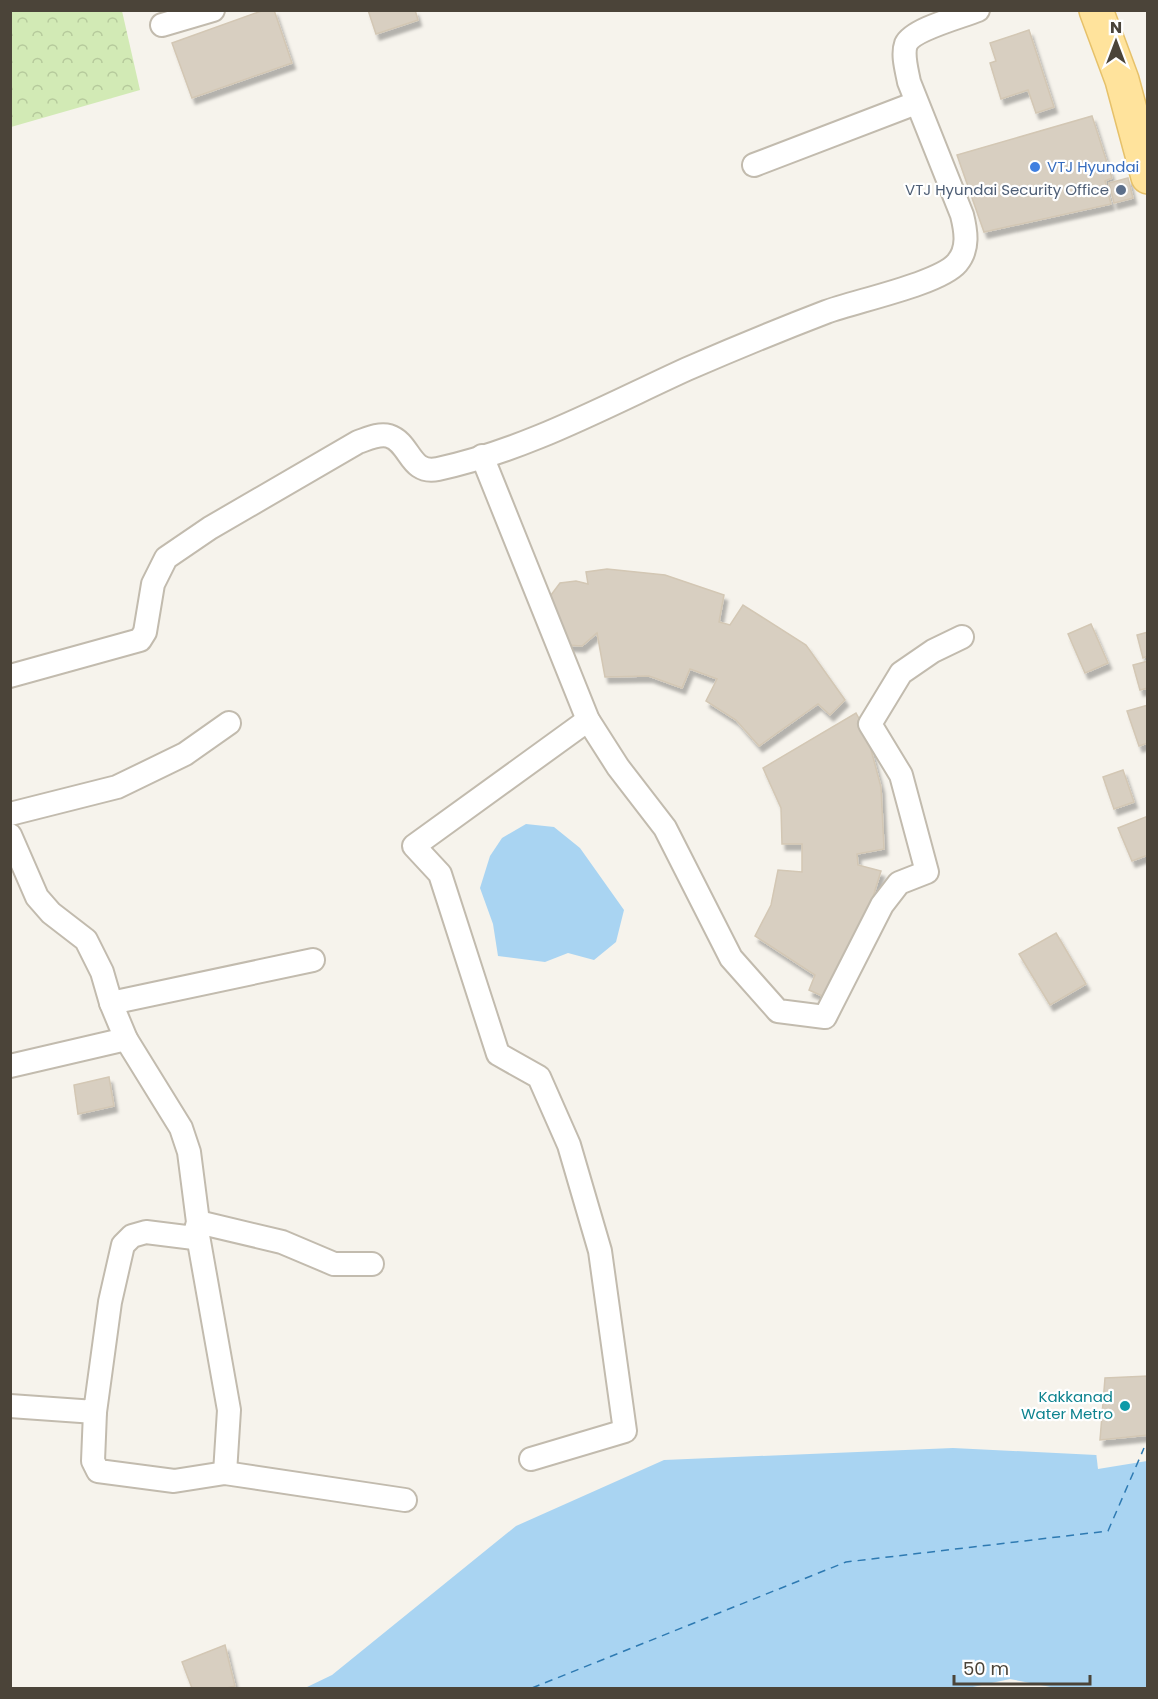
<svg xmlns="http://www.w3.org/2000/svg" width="1158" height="1699" viewBox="0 0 1158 1699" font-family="Poppins,sans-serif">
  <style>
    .forest { fill: url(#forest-crowns) }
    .water { fill: #a9d4f2 }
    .pier { fill: #f6f3ec }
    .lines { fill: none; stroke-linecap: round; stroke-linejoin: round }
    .ferry { stroke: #2e7ab2; stroke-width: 1.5; stroke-dasharray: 8 6; stroke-linecap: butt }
    .building { fill: #d8cfc1; stroke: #d3c7b4; stroke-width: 1.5; filter: url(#shadow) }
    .street-casing { stroke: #c2bbae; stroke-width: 26 }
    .primary-casing { stroke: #e6c16a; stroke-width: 36 }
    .street { stroke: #fff; stroke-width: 22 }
    .primary { stroke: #ffe39c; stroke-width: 33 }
    .shop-dot { fill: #3f7fe0; stroke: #fff; stroke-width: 2 }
    .service-dot { fill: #5c6f8a; stroke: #fff; stroke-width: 2 }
    .culture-dot { fill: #0f9aa8; stroke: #fff; stroke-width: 2 }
    .labels { text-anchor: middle; stroke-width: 4.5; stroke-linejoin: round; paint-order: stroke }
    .shop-label { font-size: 15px; fill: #366cbe; stroke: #fff; text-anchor: start }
    .service-label { font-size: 15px; fill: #4e5e75; stroke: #fff; text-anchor: end }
    .culture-label { font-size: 15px; fill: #0d838f; stroke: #fff; text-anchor: end }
  </style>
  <defs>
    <pattern id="forest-crowns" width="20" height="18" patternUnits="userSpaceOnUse" patternTransform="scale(1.5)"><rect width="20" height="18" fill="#d2eab5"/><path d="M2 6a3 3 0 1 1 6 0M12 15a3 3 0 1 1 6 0" fill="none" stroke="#b6ca9c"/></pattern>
    <filter id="shadow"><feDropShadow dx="3.5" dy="6" stdDeviation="1.5" flood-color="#0004"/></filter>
  </defs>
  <rect width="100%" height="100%" fill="#f6f3ec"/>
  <!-- forest -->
  <polygon class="forest" points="11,10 122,11 140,90 11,127"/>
  <!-- water -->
  <g class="water">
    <polygon points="526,824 554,827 580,848 624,910 616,942 594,960 568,953 545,962 498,956 493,924 480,888 490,856 502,838"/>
    <polygon points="953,1448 1096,1455 1147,1451 1147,1688 1056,1688 1010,1679 968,1688 305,1688 332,1675 516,1526 664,1460"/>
  </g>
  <!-- pier -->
  <polygon class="pier" points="1148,1448 1147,1461 1098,1469 1096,1452"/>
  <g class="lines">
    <!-- ferry -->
    <polyline class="ferry" points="532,1688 846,1562 1108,1531 1144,1448"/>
  </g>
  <!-- building -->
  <g class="building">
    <polygon points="264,10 274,10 292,63 192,98 172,43"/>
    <polygon points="368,10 415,10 418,20 376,34"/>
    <polygon points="1029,30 1054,107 1036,113 1028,90 1001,99 990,63 996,61 990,43"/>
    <polygon points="1092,116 1112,178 1105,181 1111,204 984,232 957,155"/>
    <polygon points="1128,178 1133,198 1114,203 1109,183"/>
    <polygon points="607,569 665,575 724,595 719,622 730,625 743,605 806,645 845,700 830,715 818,704 759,746 736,720 706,701 717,679 690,669 682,688 649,676 605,677 597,633 582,646 566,645 557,638 551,595 560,583 576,581 588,584 586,572"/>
    <polygon points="1091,624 1108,663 1085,673 1068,634"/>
    <polygon points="1148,632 1148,656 1143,658 1137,635"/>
    <polygon points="1148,661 1148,688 1140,690 1133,665"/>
    <polygon points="1148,705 1148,743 1139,746 1127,711"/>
    <polygon points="856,713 866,731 881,787 884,849 857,854 858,865 881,871 860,939 829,999 809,990 815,975 755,936 771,905 778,870 802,872 802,844 782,844 781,808 763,768"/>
    <polygon points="1123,770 1134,802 1114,809 1103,777"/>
    <polygon points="1148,816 1148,855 1132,861 1118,828"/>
    <polygon points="1056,933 1086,984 1050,1005 1019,954"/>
    <polygon points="109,1077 114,1106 78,1114 74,1085"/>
    <polygon points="1148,1376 1148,1435 1100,1440 1105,1378"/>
    <polygon points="225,1645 235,1686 227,1688 192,1688 182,1662"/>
  </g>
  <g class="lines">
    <defs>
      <g id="street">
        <polyline points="162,25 213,10"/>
        <polyline points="754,165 916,103"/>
        <polyline points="482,456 588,720 618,767 665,828 731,958 778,1011 825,1017 882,905 899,883 927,872 901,775 870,724 901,673 933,651 962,637"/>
        <path d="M10,676L140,640L145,632L153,584L166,558L210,528L358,442C367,439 379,433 389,436C411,443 409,475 438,469C526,450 606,406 687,369C733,349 779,330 826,312C855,301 939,284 957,263C969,249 966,231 962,215L909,82C907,71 902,55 906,44C913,29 961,17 978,10"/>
        <polyline points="10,814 117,787 185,754 229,723"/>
        <polyline points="10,835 37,897 51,913 86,940 102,972 111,1003 126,1039 181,1128 189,1152 198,1222 194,1238 146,1232 132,1236 123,1245 110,1302 95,1412 10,1406"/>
        <polyline points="111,1003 313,960"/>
        <polyline points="10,1066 126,1039"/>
        <polyline points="198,1222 282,1242 334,1264 372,1264"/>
        <polyline points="197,1230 229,1410 225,1473"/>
        <polyline points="95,1412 93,1461 98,1471 174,1481 225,1473 405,1500"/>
        <polyline points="531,1459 625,1431 600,1251 569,1145 539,1077 498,1054 440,874 414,846 588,720"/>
      </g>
      <polyline id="primary" points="1096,10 1122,80 1148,177"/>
    </defs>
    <!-- street casing -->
    <use href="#street" class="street-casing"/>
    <!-- primary casing -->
    <use href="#primary" class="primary-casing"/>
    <!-- street -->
    <use href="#street" class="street"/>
    <!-- primary -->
    <use href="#primary" class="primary"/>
  </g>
  <!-- markers -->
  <circle class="shop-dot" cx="1035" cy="167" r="6"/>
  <circle class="service-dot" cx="1121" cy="190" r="6"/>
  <circle class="culture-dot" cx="1125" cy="1406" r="6"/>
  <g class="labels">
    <!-- shop labels -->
    <g class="shop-label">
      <text x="1047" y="172">VTJ Hyundai</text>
    </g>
    <!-- service labels -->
    <g class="service-label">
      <text x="1109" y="195">VTJ Hyundai Security Office</text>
    </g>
    <!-- culture labels -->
    <g class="culture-label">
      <text x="1113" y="1402">Kakkanad<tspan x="1113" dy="17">Water Metro</tspan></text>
    </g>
  </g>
  <!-- border -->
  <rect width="1158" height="1699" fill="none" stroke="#4b4439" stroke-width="24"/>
  <!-- north arrow -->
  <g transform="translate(1116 42)" stroke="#ffffff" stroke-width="4.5" paint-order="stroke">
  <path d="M0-4.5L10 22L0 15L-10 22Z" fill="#4b4439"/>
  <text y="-9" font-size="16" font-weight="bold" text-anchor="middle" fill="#4b4439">N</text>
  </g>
  <!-- scale -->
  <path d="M954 1675v9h136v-9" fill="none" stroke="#4b4439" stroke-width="3"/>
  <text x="963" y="1675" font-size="18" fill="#4b4439" stroke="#ffffff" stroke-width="4.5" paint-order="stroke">50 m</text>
</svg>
